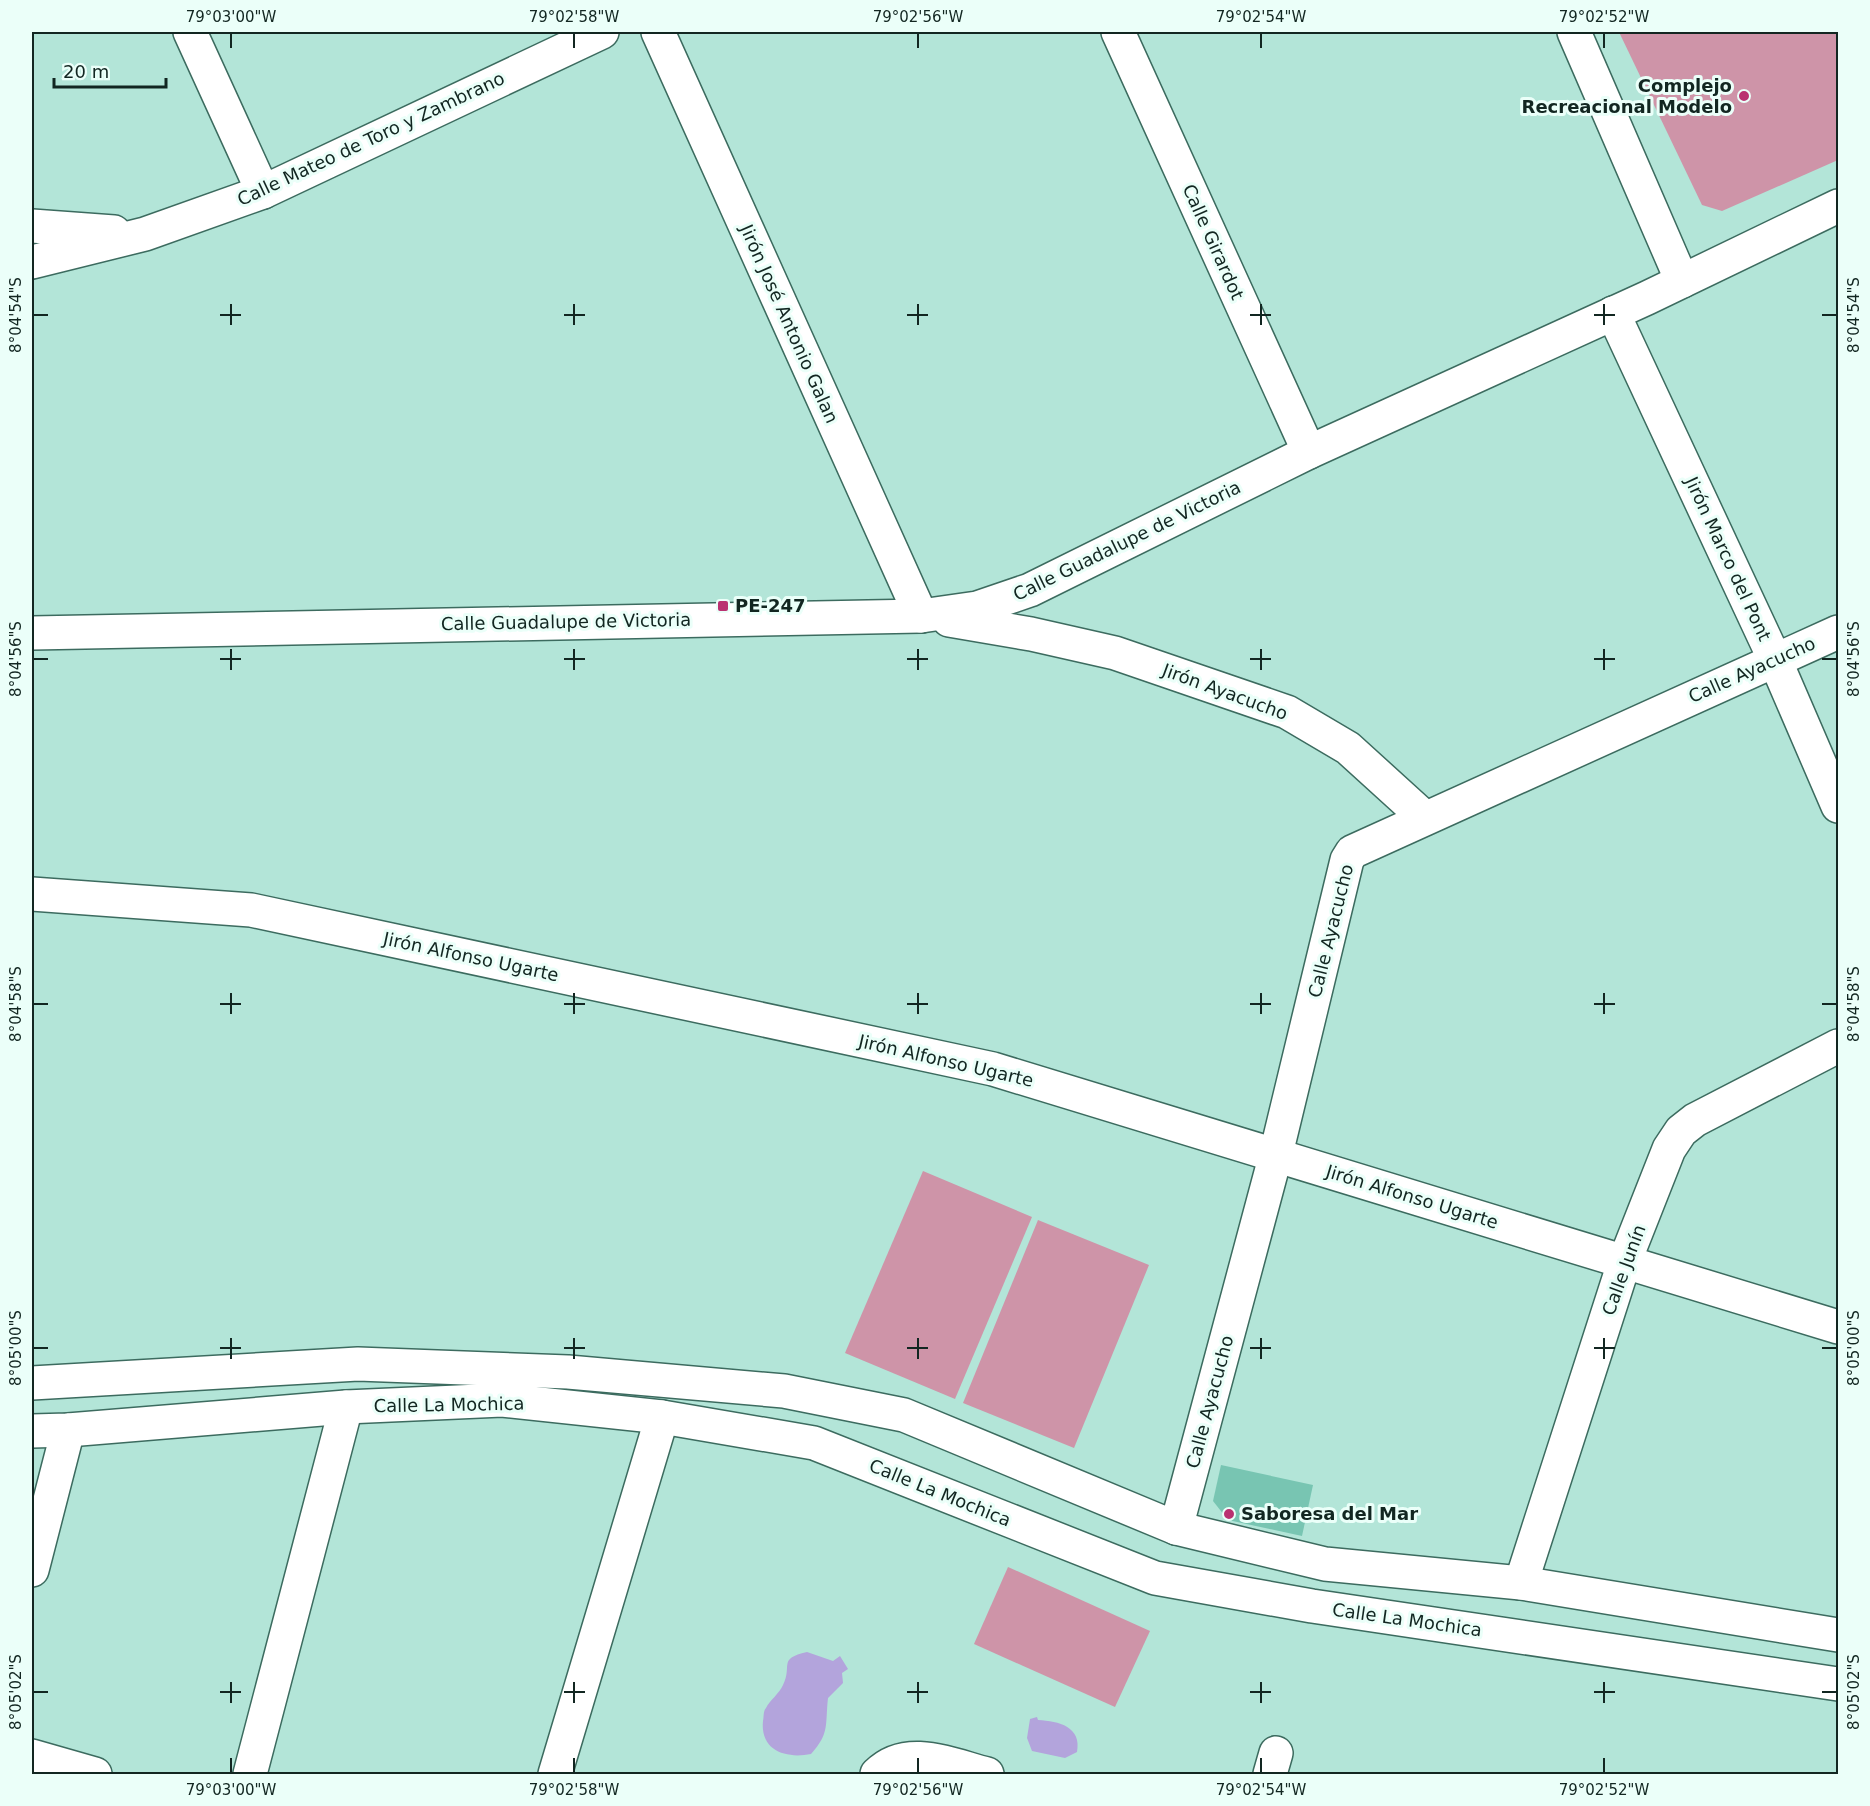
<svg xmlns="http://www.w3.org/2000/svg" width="1870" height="1806" viewBox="0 0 1870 1806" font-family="'DejaVu Sans',sans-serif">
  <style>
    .green { fill: #ce94a8 }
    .water { fill: #b3a4dc }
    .building { fill: #78c5b2 }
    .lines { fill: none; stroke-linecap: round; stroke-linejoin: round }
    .minor-casing { stroke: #3c6b5f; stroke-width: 36 }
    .minor { stroke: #fff; stroke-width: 33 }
    .ticks { fill: none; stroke: #122621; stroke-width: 2 }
    .poi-dot { fill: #ba3271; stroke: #ebfff9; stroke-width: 2 }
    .labels { text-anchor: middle; stroke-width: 6; stroke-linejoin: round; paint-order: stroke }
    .poi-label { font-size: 18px; font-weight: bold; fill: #122621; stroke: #ebfff9; text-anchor: start }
    .street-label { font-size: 18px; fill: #122621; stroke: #ebfff9 }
    .neatline { fill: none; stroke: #122621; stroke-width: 2 }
    .ticks-label { font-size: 15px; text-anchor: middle; fill: #122621 }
  </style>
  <rect width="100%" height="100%" fill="#b3e5d8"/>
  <!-- green -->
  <g class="green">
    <polygon points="1619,32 1838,32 1838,160 1722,211 1702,205"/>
    <polygon points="923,1171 1032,1217 955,1399 845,1353"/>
    <polygon points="1038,1220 1149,1265 1074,1448 963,1403"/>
    <polygon points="1008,1567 1150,1631 1115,1707 974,1644"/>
  </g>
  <!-- water -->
  <g class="water">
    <path d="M807,1652L833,1661L840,1656L848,1669L842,1673L843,1683L828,1698C825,1725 830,1733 811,1754C786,1759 760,1751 763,1721C764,1717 763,1711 766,1708C770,1700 779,1694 783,1685C793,1665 777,1659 807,1652Z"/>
    <path d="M1037,1717L1038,1720C1059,1721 1082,1727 1077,1752L1065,1758L1032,1751L1027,1738L1030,1719Z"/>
  </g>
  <!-- building -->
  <polygon class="building" points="1221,1465 1313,1485 1302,1536 1228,1520 1213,1501"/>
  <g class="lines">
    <defs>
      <g id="minor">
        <polyline points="190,32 263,192"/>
        <polyline points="658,32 921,616"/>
        <polyline points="1118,32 1309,452"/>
        <polyline points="1574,32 1682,281"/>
        <polyline points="32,226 114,232"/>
        <polyline points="32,262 145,234 263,192 602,32"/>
        <polyline points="1613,313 1775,660 1838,806"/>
        <polyline points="949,620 1031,634 1115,653 1287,712 1348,748 1425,818"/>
        <polyline points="32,633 921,616 977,608 1030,590 1309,452 1647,298 1838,206"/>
        <polyline points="32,894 251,910 993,1069 1838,1327"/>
        <polyline points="32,1383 358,1364 568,1372 784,1391 904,1415 1176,1528 1325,1564 1521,1583 1838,1635"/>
        <polyline points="32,1431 68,1430 346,1407 502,1400 662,1417 814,1443 1155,1578 1312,1606 1838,1684"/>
        <polyline points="1176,1528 1276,1154 1347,860 1352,852 1838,632"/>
        <polyline points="32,1570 68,1430"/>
        <polyline points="1521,1583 1624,1263 1669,1149 1681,1131 1695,1120 1838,1046"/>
        <polyline points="32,1756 95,1774"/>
        <polyline points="250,1774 346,1407"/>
        <polyline points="555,1774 662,1417"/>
        <path d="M877,1774C907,1744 951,1765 987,1774"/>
        <polyline points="1270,1774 1276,1753"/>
      </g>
    </defs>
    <!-- minor casing -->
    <use href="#minor" class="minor-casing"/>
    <!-- minor -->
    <use href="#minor" class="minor"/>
  </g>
  <!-- ticks -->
  <path class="ticks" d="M231,33V48M574,33V48M918,33V48M1261,33V48M1604,33V48M231,304V325M574,304V325M918,304V325M1261,304V325M1604,304V325M33,315H48M220,315H241M564,315H585M907,315H928M1250,315H1271M1594,315H1615M1822,315H1837M231,649V670M574,649V670M918,649V670M1261,649V670M1604,649V670M33,659H48M220,659H241M564,659H585M907,659H928M1250,659H1271M1594,659H1615M1822,659H1837M231,993V1014M574,993V1014M918,993V1014M1261,993V1014M1604,993V1014M33,1004H48M220,1004H241M564,1004H585M907,1004H928M1250,1004H1271M1594,1004H1615M1822,1004H1837M231,1338V1359M574,1338V1359M918,1338V1359M1261,1338V1359M1604,1338V1359M33,1348H48M220,1348H241M564,1348H585M907,1348H928M1250,1348H1271M1594,1348H1615M1822,1348H1837M231,1682V1703M574,1682V1703M918,1682V1703M1261,1682V1703M1604,1682V1703M33,1692H48M220,1692H241M564,1692H585M907,1692H928M1250,1692H1271M1594,1692H1615M1822,1692H1837M231,1758V1773M574,1758V1773M918,1758V1773M1261,1758V1773M1604,1758V1773"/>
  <!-- markers -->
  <g class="poi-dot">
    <circle cx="1744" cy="96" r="6"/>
    <rect x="717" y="600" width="12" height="12" rx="3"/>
    <circle cx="1229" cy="1514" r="6"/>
  </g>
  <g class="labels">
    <!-- poi labels -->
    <g class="poi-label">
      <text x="1732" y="92" text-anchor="end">Complejo<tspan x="1732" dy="21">Recreacional Modelo</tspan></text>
      <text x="735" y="612">PE-247</text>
      <text x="1241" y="1520">Saboresa del Mar</text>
    </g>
    <!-- street labels -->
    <g class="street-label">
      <text transform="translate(371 139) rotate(-25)" y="6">Calle Mateo de Toro y Zambrano</text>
      <text transform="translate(1213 242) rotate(66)" y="6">Calle Girardot</text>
      <text transform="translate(789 324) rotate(66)" y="6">Jirón José Antonio Galan</text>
      <text transform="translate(1127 541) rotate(-26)" y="6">Calle Guadalupe de Victoria</text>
      <text transform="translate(1728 559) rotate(65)" y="6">Jirón Marco del Pont</text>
      <text transform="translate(566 622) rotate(-1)" y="6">Calle Guadalupe de Victoria</text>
      <text transform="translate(1752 670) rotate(-24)" y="6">Calle Ayacucho</text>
      <text transform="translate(1225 692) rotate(20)" y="6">Jirón Ayacucho</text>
      <text transform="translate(1331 931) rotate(-76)" y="6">Calle Ayacucho</text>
      <text transform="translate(471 957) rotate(12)" y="6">Jirón Alfonso Ugarte</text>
      <text transform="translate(946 1061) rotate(13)" y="6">Jirón Alfonso Ugarte</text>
      <text transform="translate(1412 1197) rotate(17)" y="6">Jirón Alfonso Ugarte</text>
      <text transform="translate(1624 1270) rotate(-70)" y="6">Calle Junín</text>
      <text transform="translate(1210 1402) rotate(-75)" y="6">Calle Ayacucho</text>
      <text transform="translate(449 1405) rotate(-1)" y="6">Calle La Mochica</text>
      <text transform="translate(940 1493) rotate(22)" y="6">Calle La Mochica</text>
      <text transform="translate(1407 1620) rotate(8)" y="6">Calle La Mochica</text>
    </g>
  </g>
  <!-- border -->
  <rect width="1870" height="1806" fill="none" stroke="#ebfff9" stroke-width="66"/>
  <!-- scale -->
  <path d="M54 78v9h112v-9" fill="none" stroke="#122621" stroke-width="3"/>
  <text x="63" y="78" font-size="18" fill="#122621" stroke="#ebfff9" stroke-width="4.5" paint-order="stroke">20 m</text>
  <rect x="33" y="33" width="1804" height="1740" class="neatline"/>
  <g class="ticks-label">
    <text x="231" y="22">79°03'00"W</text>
    <text x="574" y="22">79°02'58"W</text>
    <text x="918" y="22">79°02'56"W</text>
    <text x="1261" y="22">79°02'54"W</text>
    <text x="1604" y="22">79°02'52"W</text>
    <text transform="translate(16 315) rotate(-90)" y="5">8°04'54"S</text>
    <text transform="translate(1854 315) rotate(-90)" y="5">8°04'54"S</text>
    <text transform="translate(16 659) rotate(-90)" y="5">8°04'56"S</text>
    <text transform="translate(1854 659) rotate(-90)" y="5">8°04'56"S</text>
    <text transform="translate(16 1004) rotate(-90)" y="5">8°04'58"S</text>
    <text transform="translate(1854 1004) rotate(-90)" y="5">8°04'58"S</text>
    <text transform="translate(16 1348) rotate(-90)" y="5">8°05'00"S</text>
    <text transform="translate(1854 1348) rotate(-90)" y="5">8°05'00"S</text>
    <text transform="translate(16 1692) rotate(-90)" y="5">8°05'02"S</text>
    <text transform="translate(1854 1692) rotate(-90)" y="5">8°05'02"S</text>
    <text x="231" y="1795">79°03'00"W</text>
    <text x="574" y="1795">79°02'58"W</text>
    <text x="918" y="1795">79°02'56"W</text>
    <text x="1261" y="1795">79°02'54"W</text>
    <text x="1604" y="1795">79°02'52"W</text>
  </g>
</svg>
